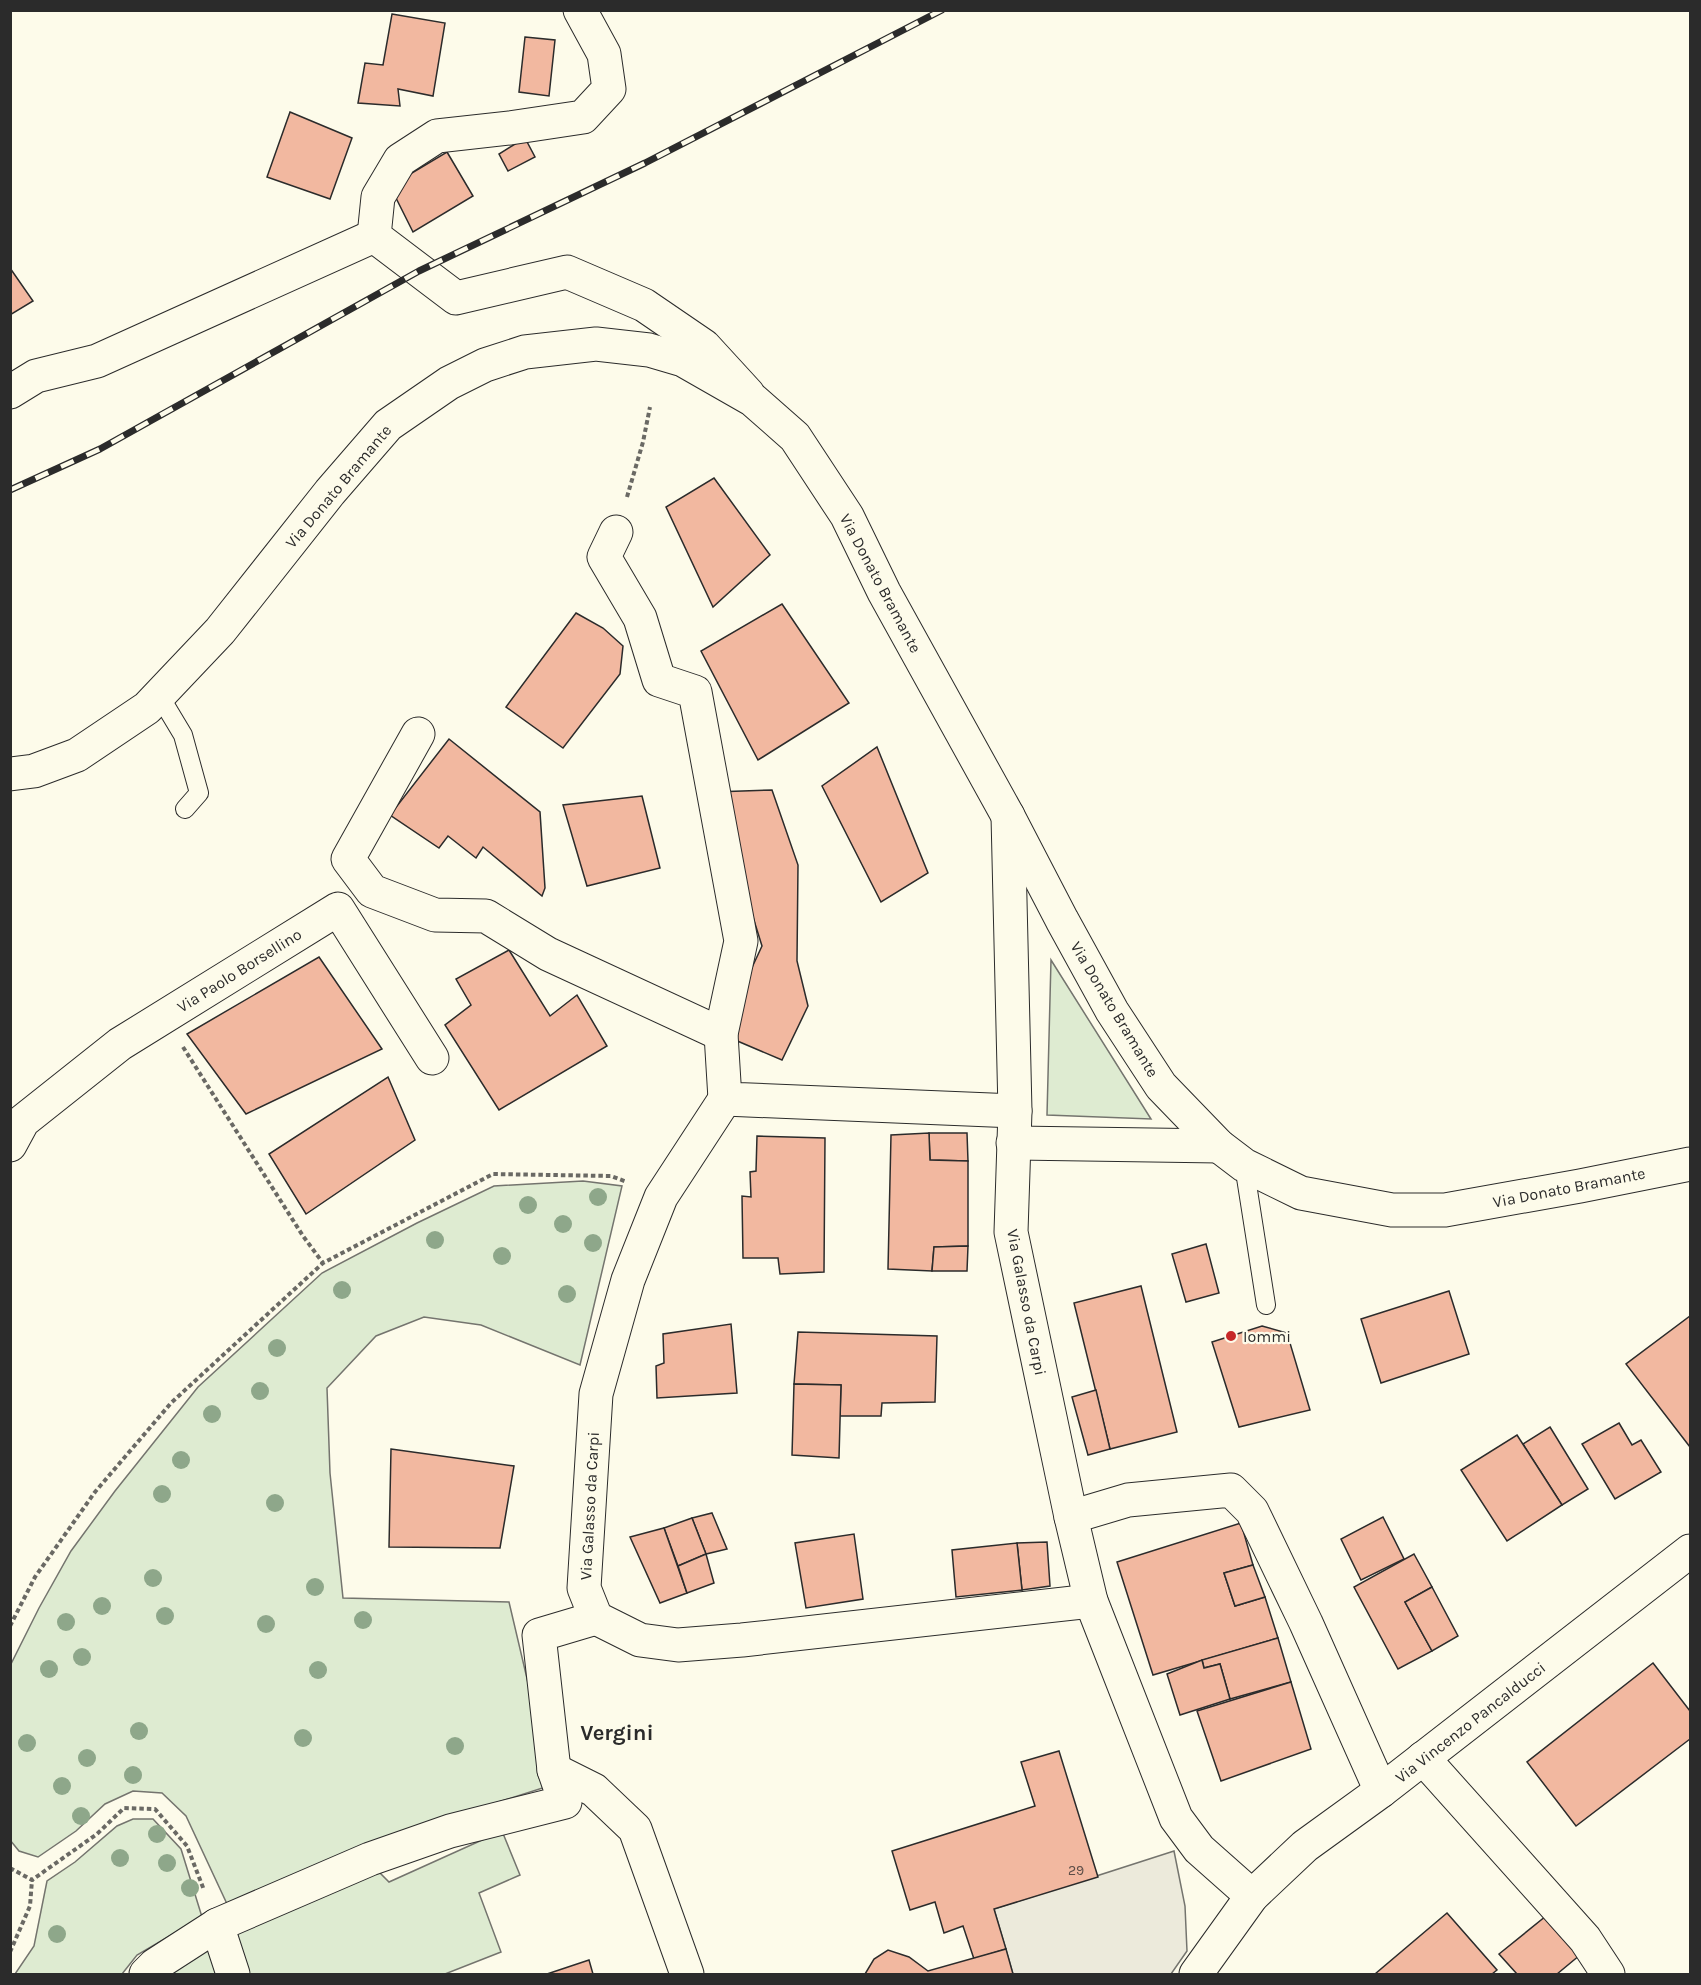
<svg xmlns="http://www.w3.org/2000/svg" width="1701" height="1985" viewBox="0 0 1701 1985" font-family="Karla,sans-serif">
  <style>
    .green { fill: #deebd1; stroke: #74746e; stroke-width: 1.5 }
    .parking { fill: #eceadb; stroke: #74746e; stroke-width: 1.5 }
    .building { fill: #f2b8a0; stroke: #2b2b2b; stroke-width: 1.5 }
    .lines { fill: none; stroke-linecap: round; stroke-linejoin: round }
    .lane-casing { stroke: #2b2b2b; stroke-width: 20 }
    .street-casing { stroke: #2b2b2b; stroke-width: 35 }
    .secondary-casing { stroke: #2b2b2b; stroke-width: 35 }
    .primary-casing { stroke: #2b2b2b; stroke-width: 35 }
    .path { stroke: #6a6964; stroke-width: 4; stroke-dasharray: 4.5 3; stroke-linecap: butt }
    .lane { stroke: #fdfbea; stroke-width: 18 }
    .street { stroke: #fdfbea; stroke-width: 33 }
    .secondary { stroke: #fdfbea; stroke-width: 33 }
    .primary { stroke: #fdfbea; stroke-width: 33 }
    .rail-casing { stroke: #2b2b2b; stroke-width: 7 }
    .rail { stroke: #fdfbea; stroke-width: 4.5; stroke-dasharray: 14; stroke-linecap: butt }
    .tree { fill: #8ea78a }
    .poi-dot { fill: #c62828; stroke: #fdfbea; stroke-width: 2 }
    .labels { text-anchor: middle; stroke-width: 4.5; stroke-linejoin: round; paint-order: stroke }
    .number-label { font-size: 14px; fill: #5d4e48 }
    .street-label { font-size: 16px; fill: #2b2b2b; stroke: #fdfbea }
    .poi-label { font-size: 16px; fill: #2b2b2b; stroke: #fdfbea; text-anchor: start }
    .district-label { font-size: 22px; font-weight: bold; fill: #2b2b2b; stroke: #fdfbea }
  </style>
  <rect width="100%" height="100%" fill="#fdfbea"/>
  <!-- green -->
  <g class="green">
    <polygon points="1051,960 1151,1119 1047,1115"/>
    <polygon points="583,1181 622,1186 580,1365 481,1325 424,1317 376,1336 327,1388 330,1473 343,1598 509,1602 552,1785 370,1843 228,1906 186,1816 162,1793 133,1791 105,1804 76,1831 38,1857 19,1851 10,1840 10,1666 39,1608 71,1551 115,1491 198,1387 322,1273 417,1223 494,1186"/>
    <polygon points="133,1819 153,1819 181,1849 202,1917 137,1955 122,1974 15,1974 34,1946 47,1881 75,1862 117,1826"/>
    <polygon points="502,1831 520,1875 479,1893 501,1952 445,1974 245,1974 234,1932 373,1866 389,1882"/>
    <polygon points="217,1936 226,1974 155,1974"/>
  </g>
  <!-- parking -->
  <polygon class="parking" points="1174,1851 1185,1906 1187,1951 1171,1974 1013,1974 994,1909"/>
  <!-- building -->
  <g class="building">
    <polygon points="392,14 445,23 433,96 398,89 400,106 358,103 365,63 383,65"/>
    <polygon points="525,37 555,40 549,96 519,92"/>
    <polygon points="290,112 352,138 330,199 267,177"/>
    <polygon points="525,138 535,157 508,171 499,154"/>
    <polygon points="447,152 473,196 413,232 390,186"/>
    <polygon points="10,268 33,301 10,315"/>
    <polygon points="714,478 770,555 713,607 666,507"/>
    <polygon points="782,604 849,703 758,760 701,651"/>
    <polygon points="576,613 603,628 623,646 620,674 563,748 506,707"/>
    <polygon points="449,739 540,812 545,888 542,896 483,847 476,858 448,836 439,848 390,815"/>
    <polygon points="877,747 928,873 881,902 822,786"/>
    <polygon points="772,790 798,865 797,961 808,1006 782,1060 721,1034 762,946 714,792"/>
    <polygon points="642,796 660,868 587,886 563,805"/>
    <polygon points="509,950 550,1016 577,995 607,1046 499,1110 445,1025 471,1005 456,979"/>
    <polygon points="319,957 382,1049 246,1114 187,1034"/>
    <polygon points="388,1077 415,1140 306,1214 269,1154"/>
    <polygon points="929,1133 967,1133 968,1161 930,1160"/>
    <polygon points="929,1133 930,1160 968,1161 968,1246 934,1247 932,1271 888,1269 891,1135"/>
    <polygon points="757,1136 825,1138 824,1272 780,1274 778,1258 743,1258 742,1196 751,1197 750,1172 756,1171"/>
    <polygon points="1206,1244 1219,1293 1186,1302 1172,1254"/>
    <polygon points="968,1246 967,1271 932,1271 934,1247"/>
    <polygon points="1141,1286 1177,1432 1110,1449 1074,1303"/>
    <polygon points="1449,1291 1469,1354 1381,1383 1361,1319"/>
    <polygon points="1690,1316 1690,1447 1626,1364"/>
    <polygon points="731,1324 737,1393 657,1398 656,1366 664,1363 663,1334"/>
    <polygon points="1262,1326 1287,1333 1310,1410 1239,1427 1212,1342"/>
    <polygon points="798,1332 937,1336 935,1402 882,1403 881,1416 840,1416 841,1385 794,1384"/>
    <polygon points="794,1384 841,1385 839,1458 792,1455"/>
    <polygon points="1096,1390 1110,1449 1088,1455 1072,1397"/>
    <polygon points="1619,1423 1632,1445 1641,1440 1661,1472 1615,1499 1582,1444"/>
    <polygon points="1550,1427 1588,1489 1562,1505 1523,1444"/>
    <polygon points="1517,1435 1562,1505 1507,1541 1461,1470"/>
    <polygon points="391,1449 514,1466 500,1548 389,1547"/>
    <polygon points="712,1513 727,1549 706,1554 692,1518"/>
    <polygon points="1383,1517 1404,1559 1361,1580 1341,1539"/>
    <polygon points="692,1518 706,1554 678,1566 664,1528"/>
    <polygon points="1241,1523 1253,1565 1224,1573 1235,1606 1265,1597 1278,1638 1153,1675 1117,1562"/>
    <polygon points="664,1528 687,1593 660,1603 630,1537"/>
    <polygon points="854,1534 863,1599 806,1608 795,1543"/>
    <polygon points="1047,1542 1050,1586 1022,1590 1017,1543"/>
    <polygon points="1017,1543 1022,1590 956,1597 952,1550"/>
    <polygon points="706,1554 714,1583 687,1593 678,1566"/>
    <polygon points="1414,1554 1432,1587 1405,1602 1432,1651 1398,1669 1354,1587"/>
    <polygon points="1253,1565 1265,1597 1235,1606 1224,1573"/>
    <polygon points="1432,1587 1458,1636 1432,1651 1405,1602"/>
    <polygon points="1278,1638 1291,1682 1230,1699 1220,1664 1204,1668 1202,1660"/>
    <polygon points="1202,1660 1204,1668 1220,1664 1230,1699 1180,1715 1167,1674"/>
    <polygon points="1653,1663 1690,1711 1690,1739 1576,1826 1527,1762"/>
    <polygon points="1291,1682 1311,1749 1221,1781 1197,1711"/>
    <polygon points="1059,1751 1098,1877 994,1909 1006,1949 974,1959 963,1926 944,1933 935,1902 910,1910 892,1851 1035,1806 1021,1762"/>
    <polygon points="1447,1913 1497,1970 1492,1974 1375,1974"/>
    <polygon points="1546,1916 1580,1955 1557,1974 1517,1974 1499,1954"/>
    <polygon points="1006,1949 1013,1974 865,1974 874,1959 888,1950 909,1957 928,1971"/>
    <polygon points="589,1960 593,1974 547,1974"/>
  </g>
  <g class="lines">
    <defs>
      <g id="lane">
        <polyline points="159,695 183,735 199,793 185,809"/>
        <polyline points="1244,1165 1266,1305"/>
      </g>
      <g id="street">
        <polyline points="580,10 604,54 609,89 583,117 510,128 437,136 400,160 378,197 374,236 456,298 567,272 644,305 704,346 748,394"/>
        <polyline points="10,392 36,376 97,361 374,236"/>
        <polyline points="616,532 604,557 640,618 659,680 695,692 741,941 721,1034 725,1099 1015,1111"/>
        <polyline points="418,734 348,859 372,891 435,915 486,916 548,954 721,1034"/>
        <polyline points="1008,816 1015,1111 1011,1232 1071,1517 1091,1601 1176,1818 1199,1849 1252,1896"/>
        <polyline points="725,1099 661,1197 628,1280 596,1394 584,1588 596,1618 640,1640 678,1645 742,1640 1091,1601"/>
        <polyline points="1013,1143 1219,1146"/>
        <polyline points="10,1145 23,1121 120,1044 338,909 432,1058"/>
        <polyline points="1071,1517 1128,1500 1231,1490 1252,1511 1306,1623 1381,1791"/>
        <polyline points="1423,1758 1585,1939 1608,1974"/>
        <polyline points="554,1770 594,1790 635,1829 687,1974"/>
        <polyline points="146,1974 155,1965 217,1925"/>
        <polyline points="233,1974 217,1925 370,1859 450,1831 565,1802 554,1770 539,1635 596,1618"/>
      </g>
      <polyline id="secondary" points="1196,1974 1252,1896 1305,1846 1381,1791 1690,1551"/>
      <polyline id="primary" points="10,774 34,771 77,755 147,708 220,631 330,492 388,425 449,383 485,365 525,352 596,344 649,350 683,360 753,400 795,437 847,516 884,592 1008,816 1062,920 1112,1011 1161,1086 1219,1146 1244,1165 1301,1193 1392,1210 1445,1210 1580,1186 1690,1164"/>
    </defs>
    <!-- lane casing -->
    <use href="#lane" class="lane-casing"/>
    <!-- street casing -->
    <use href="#street" class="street-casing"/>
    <!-- secondary casing -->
    <use href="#secondary" class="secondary-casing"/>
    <!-- primary casing -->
    <use href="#primary" class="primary-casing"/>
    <!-- path -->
    <g class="path">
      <polyline points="627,497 643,442 650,407"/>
      <polyline points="183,1047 303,1236 323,1263"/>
      <polyline points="10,1626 35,1577 95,1492 171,1403 323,1263 493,1174 611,1176 627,1182"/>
      <polyline points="10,1868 32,1880 97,1834 124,1808 155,1809 187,1846 204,1890"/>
      <polyline points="10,1952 30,1906 32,1880"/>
    </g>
    <!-- lane -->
    <use href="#lane" class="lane"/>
    <!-- street -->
    <use href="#street" class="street"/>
    <!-- secondary -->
    <use href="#secondary" class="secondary"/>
    <!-- primary -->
    <use href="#primary" class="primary"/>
    <defs>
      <polyline id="rail" points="10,490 100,449 419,271 645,163 942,10"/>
    </defs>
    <!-- rail casing -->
    <use href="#rail" class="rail-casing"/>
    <!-- rail -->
    <use href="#rail" class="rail"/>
  </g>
  <!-- trees -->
  <g class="tree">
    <circle cx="598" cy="1197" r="9"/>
    <circle cx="528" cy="1205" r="9"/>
    <circle cx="563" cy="1224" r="9"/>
    <circle cx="435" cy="1240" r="9"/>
    <circle cx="593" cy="1243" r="9"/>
    <circle cx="502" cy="1256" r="9"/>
    <circle cx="342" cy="1290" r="9"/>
    <circle cx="567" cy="1294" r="9"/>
    <circle cx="277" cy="1348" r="9"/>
    <circle cx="260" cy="1391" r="9"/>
    <circle cx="212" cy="1414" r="9"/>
    <circle cx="181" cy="1460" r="9"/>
    <circle cx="162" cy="1494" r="9"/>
    <circle cx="275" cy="1503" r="9"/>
    <circle cx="153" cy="1578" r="9"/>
    <circle cx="315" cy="1587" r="9"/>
    <circle cx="102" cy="1606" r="9"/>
    <circle cx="165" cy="1616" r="9"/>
    <circle cx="363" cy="1620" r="9"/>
    <circle cx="66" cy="1622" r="9"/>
    <circle cx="266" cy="1624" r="9"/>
    <circle cx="82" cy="1657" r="9"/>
    <circle cx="49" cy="1669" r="9"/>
    <circle cx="318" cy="1670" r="9"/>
    <circle cx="139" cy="1731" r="9"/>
    <circle cx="303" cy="1738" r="9"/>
    <circle cx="27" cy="1743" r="9"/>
    <circle cx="455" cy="1746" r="9"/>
    <circle cx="87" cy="1758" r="9"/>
    <circle cx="133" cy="1775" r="9"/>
    <circle cx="62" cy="1786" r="9"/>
    <circle cx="81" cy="1816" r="9"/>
    <circle cx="157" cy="1834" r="9"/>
    <circle cx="120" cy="1858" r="9"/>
    <circle cx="167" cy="1863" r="9"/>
    <circle cx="190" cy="1888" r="9"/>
    <circle cx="57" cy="1934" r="9"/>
  </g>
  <!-- markers -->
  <circle class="poi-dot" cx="1231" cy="1336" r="6"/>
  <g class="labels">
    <!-- number labels -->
    <g class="number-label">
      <text x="1076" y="1875">29</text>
    </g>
    <!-- street labels -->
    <g class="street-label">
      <text transform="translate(338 486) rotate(-50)" y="6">Via Donato Bramante</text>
      <text transform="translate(881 583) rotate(62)" y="6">Via Donato Bramante</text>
      <text transform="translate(239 970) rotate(-32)" y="6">Via Paolo Borsellino</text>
      <text transform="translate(1115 1009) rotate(59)" y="6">Via Donato Bramante</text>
      <text transform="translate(1569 1187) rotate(-11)" y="6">Via Donato Bramante</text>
      <text transform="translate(1027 1302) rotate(79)" y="6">Via Galasso da Carpi</text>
      <text transform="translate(589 1506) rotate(-87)" y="6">Via Galasso da Carpi</text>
      <text transform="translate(1470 1722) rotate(-38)" y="6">Via Vincenzo Pancalducci</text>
    </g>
    <!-- poi labels -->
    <g class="poi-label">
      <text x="1243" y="1342">Iommi</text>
    </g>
    <!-- district labels -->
    <g class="district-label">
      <text x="617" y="1740">Vergini</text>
    </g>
  </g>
  <!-- border -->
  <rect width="1701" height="1985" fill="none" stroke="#2b2b2b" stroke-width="24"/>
</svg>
